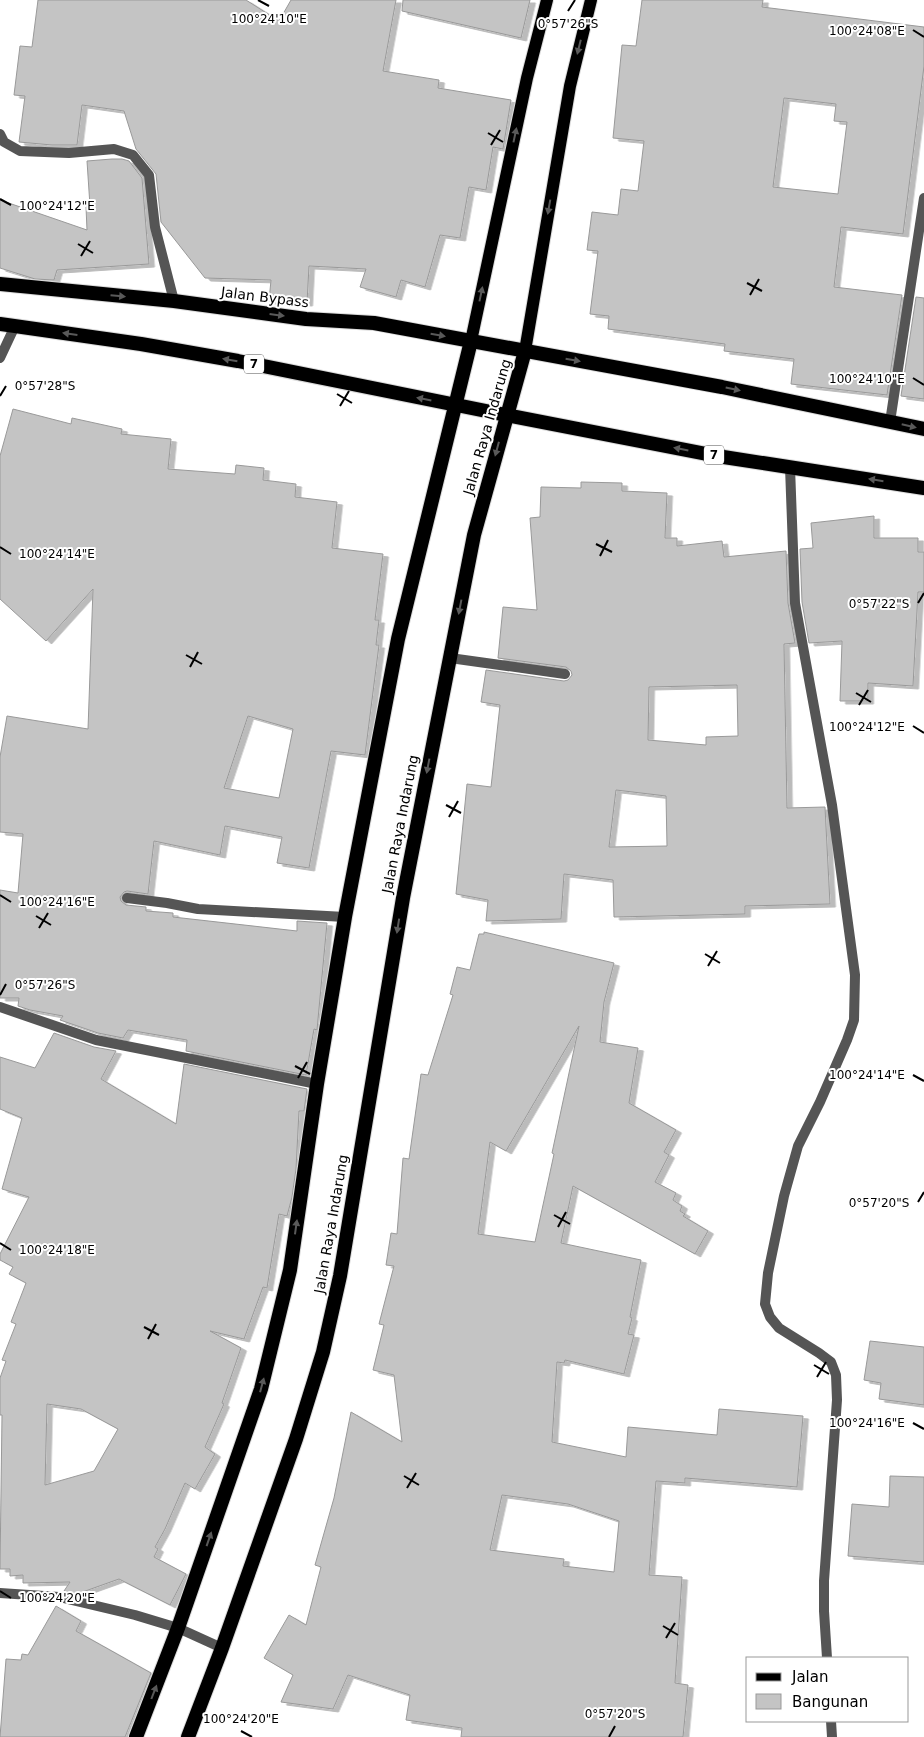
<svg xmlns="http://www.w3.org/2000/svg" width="924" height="1737" viewBox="0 0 924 1737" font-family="'DejaVu Sans',sans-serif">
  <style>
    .building { fill: #c4c4c4; stroke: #999; fill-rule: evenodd; filter: url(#shadow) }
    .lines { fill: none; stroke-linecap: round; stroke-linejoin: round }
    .primary-casing { stroke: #dbdbdb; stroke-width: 14 }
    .trunk-casing { stroke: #dbdbdb; stroke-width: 16 }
    .minor { stroke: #555; stroke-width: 10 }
    .primary { stroke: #000; stroke-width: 12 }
    .trunk { stroke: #000; stroke-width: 14 }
    .oneway { fill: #595959 }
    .ticks { fill: none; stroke: #000; stroke-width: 2 }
    .labels { text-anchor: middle; stroke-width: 4; stroke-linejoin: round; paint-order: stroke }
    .shield { fill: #fff; stroke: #4c4c4c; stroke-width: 1 }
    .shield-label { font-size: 12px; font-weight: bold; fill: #000 }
    .street-label { font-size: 14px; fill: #000; stroke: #fff }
    .ticks-label { font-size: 12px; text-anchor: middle; fill: #000; stroke: #fff; stroke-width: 4; stroke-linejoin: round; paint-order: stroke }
  </style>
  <defs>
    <filter id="shadow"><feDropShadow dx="5.5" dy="3" stdDeviation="0" flood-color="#0004"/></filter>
  </defs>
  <rect width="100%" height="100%" fill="#fff"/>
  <!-- building -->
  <g class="building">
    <polygon points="38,0 246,0 279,21 291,0 396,0 383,71 439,80 438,88 511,100 503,149 493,147 486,190 469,187 460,238 440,235 425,287 401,280 396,297 360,287 366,269 309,266 307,303 269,301 271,280 205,278 161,222 156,174 136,149 124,111 82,105 77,145 52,145 19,142 25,96 14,95 20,46 32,47"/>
    <polygon points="403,0 530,0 521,38 402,11"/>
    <path d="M642,0H763L762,7L924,27V66L903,234L841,227L834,287L902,295L887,395L791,384L794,359L724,351L725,344L608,329L609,316L590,314L598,251L587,250L592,212L618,215L621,189L638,191L644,141L613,138L622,45L636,46ZM784,98L836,104L834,121L847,122L838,194L773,187Z"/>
    <polygon points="112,159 122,159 129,161 142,178 149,264 57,270 54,280 35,279 0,268 0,200 87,230 86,207 90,206 87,161"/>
    <polygon points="916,297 924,298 924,399 901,396"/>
    <path d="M13,409L71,424L72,418L122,429L121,434L171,439L168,469L235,474L236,465L264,468L263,480L296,484L295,497L337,502L332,548L383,554L375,620H379L376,645H379L365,755L331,751L309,868L277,863L282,837L225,826L220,855L154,841L148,894L127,891L124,892L120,897L121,901L126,905L146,907V911L173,913V917L297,931V921L327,923L317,1030L314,1029L306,1075L186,1051L187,1040L128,1030L123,1038L98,1033L60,1020L63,1016L30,1010L18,1006L19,998H0V890L18,893L23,834L0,832V757L7,716L88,729L93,589L46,641L0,599V456ZM248,716L293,729L279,798L224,788Z"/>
    <path d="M581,482L622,483V491L667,493L665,538H677V546L722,541L724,557L786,551L788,603L795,643L784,644L787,808L825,807L830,904L745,906V914L614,917L613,880L564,874L561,919L486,921L488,900L456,894L467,784L491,787L500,705L481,702L486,670L564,681L568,680L572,675L571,671L566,667L498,658L503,607L537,610L530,518L540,517L541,487L581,488ZM737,685L738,736L706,737V745L648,740L649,687ZM616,790L666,796L667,846L609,847Z"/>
    <polygon points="874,516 874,538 918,538 918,552 924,552 924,592 918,592 913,686 868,683 868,701 840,701 842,641 809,643 802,602 800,549 813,548 811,523"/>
    <path d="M484,932L614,963L604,1002L600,1042L638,1048L629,1103L676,1130L664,1152L669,1155L655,1182L676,1193L673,1200L682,1206L680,1211L685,1214L683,1216L708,1231L695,1254L573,1186L561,1243L641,1260L630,1317L632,1318L628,1334L634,1335L624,1374L565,1360L564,1363L557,1362L552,1442L626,1457L628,1427L717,1435L719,1409L803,1416L797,1487L685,1478V1483L656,1481L649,1575L682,1577L675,1683L688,1685L683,1737H461L462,1728L406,1720L410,1695L348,1675L333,1709L281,1702L293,1675L264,1658L289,1615L306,1625L321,1567L315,1565L334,1498L351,1412L402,1442L394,1375L373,1370L384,1325L379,1324L394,1266L386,1265L391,1233L397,1234L403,1158L409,1159L421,1074L428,1075L453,995L450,994L457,967L470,970L479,934H484ZM579,1026L552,1153L554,1154L535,1242L478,1234L490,1142L506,1151ZM502,1495L568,1504L619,1521L614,1572L563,1566L564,1559L490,1550Z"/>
    <path d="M54,1033L94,1047L116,1051L101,1079L176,1124L184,1064L307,1089L304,1111H299L296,1169L292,1197L287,1216L279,1214L267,1288L263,1287L244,1339L210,1331L241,1348L222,1403L224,1404L205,1447L215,1454L195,1489L185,1483L165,1529L155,1547L158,1549L154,1557L186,1574L170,1605L119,1579L77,1594L64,1591L70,1582L23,1583V1575L10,1576V1569H0L2,1415H0V1378L6,1361L2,1360L16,1324L11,1322L26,1283L9,1274L13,1267L0,1260V1254L29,1197L2,1189L22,1118L0,1109V1057L35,1068ZM47,1404L81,1409L118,1429L94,1471L45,1485Z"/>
    <polygon points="870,1341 924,1347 924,1405 879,1399 881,1383 864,1380"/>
    <polygon points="890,1476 924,1477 924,1562 848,1556 852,1504 889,1507"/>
    <polygon points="56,1606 81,1621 76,1631 151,1673 125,1737 0,1737 6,1659 21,1660 22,1654 28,1655"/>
  </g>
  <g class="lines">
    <defs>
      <g id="primary">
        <polyline points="471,341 527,78 547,0"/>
        <polyline points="525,351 570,86 591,0"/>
      </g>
      <g id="trunk">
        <polyline points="0,284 174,301 306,319 374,323 722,387 924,429"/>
        <polyline points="0,324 141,344 238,361 506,415 717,456 924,488"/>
        <polyline points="136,1737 178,1628 261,1389 290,1270 317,1084 345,917 398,639 471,341"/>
        <polyline points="188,1737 222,1648 296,1439 323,1352 340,1276 403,898 474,535 525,351"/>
      </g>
    </defs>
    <!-- primary casing -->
    <use href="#primary" class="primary-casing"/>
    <!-- trunk casing -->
    <use href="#trunk" class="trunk-casing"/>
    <!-- minor -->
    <g class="minor">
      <polyline points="0,134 4,142 20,151 69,153 114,149 133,155 149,175 155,227 174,301"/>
      <polyline points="0,358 15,326"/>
      <polyline points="890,422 924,198"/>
      <polyline points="790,467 795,603 832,805 855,975 854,1020 847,1040 820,1102 798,1146 784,1196 768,1273 765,1304 770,1317 779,1328 819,1353 831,1362 836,1375 837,1400 824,1581 824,1611 827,1658"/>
      <polyline points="450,658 565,674"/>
      <polyline points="127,898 167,903 198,909 345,917"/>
      <polyline points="0,1007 96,1040 317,1084"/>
      <polyline points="0,1593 59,1597 135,1615 178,1628 222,1648"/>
      <polyline points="831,1721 832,1737"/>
    </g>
    <!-- primary -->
    <use href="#primary" class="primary"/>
    <!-- trunk -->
    <use href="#trunk" class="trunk"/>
  </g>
  <!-- one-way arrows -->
  <defs><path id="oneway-solid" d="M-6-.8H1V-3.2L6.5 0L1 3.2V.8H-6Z" transform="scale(1.25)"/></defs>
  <g class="oneway">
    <use href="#oneway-solid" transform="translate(579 47) rotate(104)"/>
    <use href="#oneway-solid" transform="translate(515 135) rotate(-78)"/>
    <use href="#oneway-solid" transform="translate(549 207) rotate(100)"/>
    <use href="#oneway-solid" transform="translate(481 294) rotate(-78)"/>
    <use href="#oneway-solid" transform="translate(118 296) rotate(5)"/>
    <use href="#oneway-solid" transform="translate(277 315) rotate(7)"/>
    <use href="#oneway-solid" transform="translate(70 334) rotate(-172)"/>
    <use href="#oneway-solid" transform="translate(438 335) rotate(10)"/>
    <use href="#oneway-solid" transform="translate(230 360) rotate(-170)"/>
    <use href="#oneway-solid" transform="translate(573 360) rotate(10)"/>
    <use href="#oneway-solid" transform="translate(733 389) rotate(12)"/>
    <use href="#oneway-solid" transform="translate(424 399) rotate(-169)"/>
    <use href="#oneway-solid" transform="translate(909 426) rotate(13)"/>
    <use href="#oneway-solid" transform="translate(497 449) rotate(105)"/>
    <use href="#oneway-solid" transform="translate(681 449) rotate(-169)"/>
    <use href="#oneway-solid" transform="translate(876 480) rotate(-171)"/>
    <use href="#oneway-solid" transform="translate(460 607) rotate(101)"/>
    <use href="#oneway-solid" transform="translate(428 766) rotate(101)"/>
    <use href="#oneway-solid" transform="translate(398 926) rotate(99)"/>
    <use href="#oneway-solid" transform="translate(296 1227) rotate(-82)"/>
    <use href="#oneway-solid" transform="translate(262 1385) rotate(-75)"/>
    <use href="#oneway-solid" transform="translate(209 1539) rotate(-71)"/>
    <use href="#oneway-solid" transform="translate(154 1692) rotate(-69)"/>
  </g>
  <!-- ticks -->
  <path class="ticks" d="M258,0L269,6M568,11L575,0M913,30L924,37M488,133L503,142M491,145L500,130M0,199L11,205M78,244L93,253M81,256L90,241M747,283L762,291M750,295L759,279M913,378L924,385M337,394L352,403M0,396L6,386M340,406L349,391M596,544L612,552M0,547L11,554M600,556L608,540M918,603L924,593M186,655L202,664M190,667L198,652M856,693L871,702M859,705L868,690M913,726L924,733M446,805L461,813M449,817L458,801M0,895L11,902M36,916L51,925M39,928L48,913M705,954L720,963M708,966L717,951M0,995L6,984M295,1066L310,1074M913,1075L924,1081M298,1078L307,1062M918,1202L924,1192M554,1215L570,1224M558,1227L566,1212M0,1243L11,1250M144,1327L159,1335M148,1339L156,1324M814,1365L829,1374M817,1377L826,1362M913,1423L924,1429M404,1476L419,1485M407,1488L416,1473M0,1591L11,1598M663,1626L678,1635M666,1638L675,1623M241,1731L252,1737M609,1737L615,1726"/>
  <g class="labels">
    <!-- shield labels -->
    <g class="shield">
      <rect x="244" y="354.5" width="20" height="19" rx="4"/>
      <rect x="704" y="445.5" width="20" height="19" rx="4"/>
    </g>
    <g class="shield-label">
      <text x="254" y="368">7</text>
      <text x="714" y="459">7</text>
    </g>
    <!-- street labels -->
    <g class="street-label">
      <text transform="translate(265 297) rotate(7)" y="5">Jalan Bypass</text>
      <text transform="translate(487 427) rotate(-74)" y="5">Jalan Raya Indarung</text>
      <text transform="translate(400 824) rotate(-79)" y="5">Jalan Raya Indarung</text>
      <text transform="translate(331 1224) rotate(-80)" y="5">Jalan Raya Indarung</text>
    </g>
  </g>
  <g class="ticks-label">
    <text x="269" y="23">100°24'10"E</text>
    <text x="568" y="28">0°57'26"S</text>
    <text x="867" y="35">100°24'08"E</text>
    <text x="57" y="210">100°24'12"E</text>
    <text x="867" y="383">100°24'10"E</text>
    <text x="45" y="390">0°57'28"S</text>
    <text x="57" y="558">100°24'14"E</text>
    <text x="879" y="608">0°57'22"S</text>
    <text x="867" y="731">100°24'12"E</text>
    <text x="57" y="906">100°24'16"E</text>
    <text x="45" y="989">0°57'26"S</text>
    <text x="867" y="1079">100°24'14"E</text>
    <text x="879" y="1207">0°57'20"S</text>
    <text x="57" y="1254">100°24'18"E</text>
    <text x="867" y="1427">100°24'16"E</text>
    <text x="57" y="1602">100°24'20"E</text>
    <text x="615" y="1718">0°57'20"S</text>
    <text x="241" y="1723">100°24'20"E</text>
  </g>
  <!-- legend -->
  <rect x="746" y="1657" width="162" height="65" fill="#ffffff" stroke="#999999"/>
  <rect x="756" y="1673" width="25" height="8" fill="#000000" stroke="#999999"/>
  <text x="792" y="1682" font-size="15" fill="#000000">Jalan</text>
  <rect x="756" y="1694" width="25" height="15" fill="#c4c4c4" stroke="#999999"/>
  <text x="792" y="1707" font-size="15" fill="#000000">Bangunan</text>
</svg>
